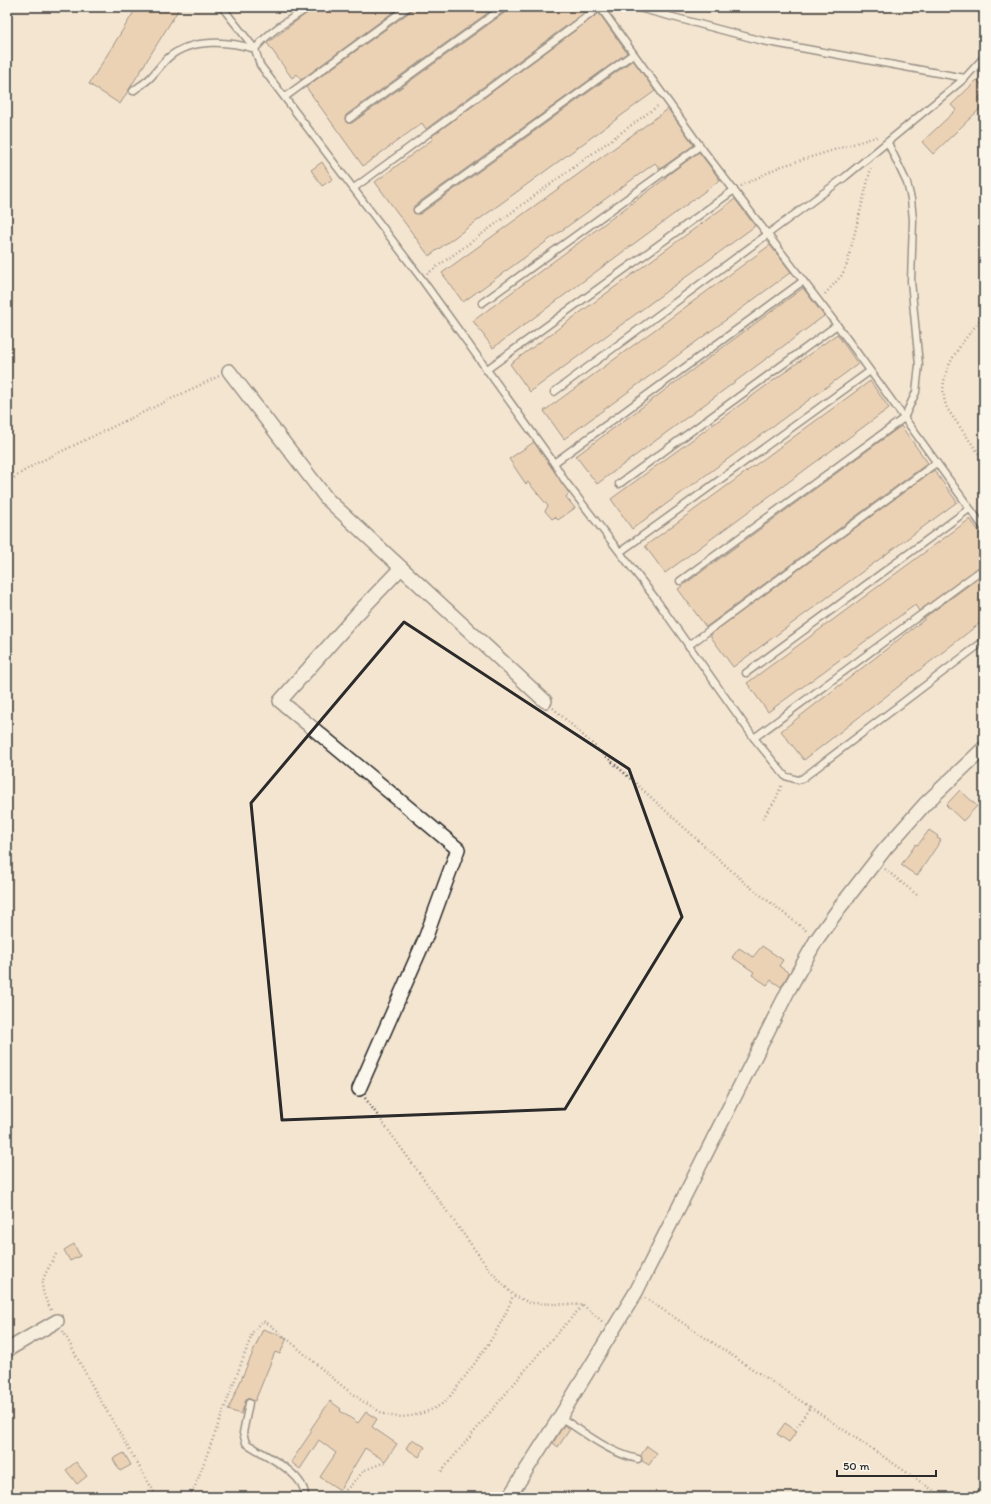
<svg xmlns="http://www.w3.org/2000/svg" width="991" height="1504" viewBox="0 0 991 1504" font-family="Itim,sans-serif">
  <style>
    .building { fill: #e2bb92; stroke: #2b2b2b }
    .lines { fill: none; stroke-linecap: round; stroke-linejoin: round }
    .service-casing { stroke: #2b2b2b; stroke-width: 9 }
    .minor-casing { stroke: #2b2b2b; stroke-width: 16 }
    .path { stroke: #2b2b2b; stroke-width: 2.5; stroke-dasharray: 1 3; stroke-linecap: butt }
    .service { stroke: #fbf7ec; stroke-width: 6 }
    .minor { stroke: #fbf7ec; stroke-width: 13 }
    .marked { fill: none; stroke: #2b2b2b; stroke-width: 3; stroke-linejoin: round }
  </style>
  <rect width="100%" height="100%" fill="#f4e5d1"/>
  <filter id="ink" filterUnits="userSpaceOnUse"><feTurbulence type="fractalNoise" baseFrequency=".025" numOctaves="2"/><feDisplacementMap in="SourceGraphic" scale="8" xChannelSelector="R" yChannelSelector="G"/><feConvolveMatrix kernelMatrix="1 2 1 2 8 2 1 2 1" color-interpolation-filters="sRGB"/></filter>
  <g filter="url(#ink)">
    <!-- building -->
    <g class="building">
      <polygon points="137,7 180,7 120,104 89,84"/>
      <polygon points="315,7 400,7 301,80 297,74 292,78 267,43"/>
      <polygon points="412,7 496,7 346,115 345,119 347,123 352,123 507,11 508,7 592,7 426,129 422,123 363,166 306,87 411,11"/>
      <polygon points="599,13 627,53 414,206 413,210 414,213 420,214 633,60 655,91 429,256 375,182 433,139 432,136"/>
      <polygon points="977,80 984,87 984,94 979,98 984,105 933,154 922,142 956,110 951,105"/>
      <polygon points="668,109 694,145 660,169 655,163 463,302 442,273"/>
      <polygon points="699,152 720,180 493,348 473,321 666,178 665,177"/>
      <polygon points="322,162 333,179 322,186 311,170"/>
      <polygon points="735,199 755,226 530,392 510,364"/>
      <polygon points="770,245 791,272 564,439 544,411"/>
      <polygon points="803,288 824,316 597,484 576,456"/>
      <polygon points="837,334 858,364 632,529 611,499"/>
      <polygon points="870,381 889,408 665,573 645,546"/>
      <polygon points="901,426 928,463 706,627 678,589"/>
      <polygon points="534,442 569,493 566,497 575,508 558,520 555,517 552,519 545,511 548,506 528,482 526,484 509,459"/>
      <polygon points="934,470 957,502 733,667 711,637 711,634"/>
      <polygon points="970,519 984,538 984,564 919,611 915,605 768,712 747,683"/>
      <polygon points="984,574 984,620 804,760 781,731 925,619 924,618"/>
      <polygon points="960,790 977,806 963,821 946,805"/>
      <polygon points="929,830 938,836 937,838 941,840 917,876 901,865 916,844 918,845"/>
      <polygon points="762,946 783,960 779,966 789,973 781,987 771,980 767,985 752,975 754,972 732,957 739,948 753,957"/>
      <polygon points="74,1244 80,1256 70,1261 64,1250"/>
      <polygon points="263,1329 287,1338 280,1354 275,1352 255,1401 247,1398 241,1414 228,1410"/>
      <polygon points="330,1401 341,1409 340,1411 358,1423 366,1412 377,1419 372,1427 397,1444 385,1461 365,1448 340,1490 320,1477 336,1453 319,1440 300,1469 291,1462 312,1431 310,1430"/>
      <polygon points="785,1423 797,1431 789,1442 777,1434"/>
      <polygon points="564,1425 570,1429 558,1447 553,1443"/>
      <polygon points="412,1439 425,1447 419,1457 406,1448"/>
      <polygon points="647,1446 657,1453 649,1465 642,1461 641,1455"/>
      <polygon points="124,1453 131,1465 120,1471 113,1459"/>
      <polygon points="76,1462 87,1476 77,1484 66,1470"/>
    </g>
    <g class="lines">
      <defs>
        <g id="service">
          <polyline points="222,7 255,49"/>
          <path d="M309,7C290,20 270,30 255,49L260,65L421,278L554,463L565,481L655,598L754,738L785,776L798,780L803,778L984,641"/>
          <polyline points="600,7 700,146 837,325 984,528"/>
          <polyline points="635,7 763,41 965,78"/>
          <path d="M133,91C138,87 145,83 150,78C156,72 162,63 169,57C192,38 229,41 255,49"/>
          <polyline points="285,97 408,7"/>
          <polyline points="349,119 504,7"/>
          <polyline points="354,188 600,7"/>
          <polyline points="417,210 633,54"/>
          <polyline points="482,303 700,146"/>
          <polyline points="486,370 734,190"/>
          <polyline points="554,392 845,177 965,78 984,57"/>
          <polyline points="554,463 803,281"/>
          <polyline points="619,484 837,325"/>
          <polyline points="620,552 870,371"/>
          <polyline points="680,581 904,418 916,392 919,365 911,281 913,220 911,199 907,183 888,143"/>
          <polyline points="688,646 936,463"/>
          <polyline points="746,673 969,509"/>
          <polyline points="754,738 984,568"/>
          <path d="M249,1403L243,1433L246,1443C263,1455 306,1473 305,1497"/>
          <path d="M560,1417C585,1433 609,1453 638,1459"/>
        </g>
        <g id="minor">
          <polyline points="229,371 327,499 545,701"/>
          <polyline points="359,1089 425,939 458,849 280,701 357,614 401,568"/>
          <polyline points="7,1350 57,1321"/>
          <polyline points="509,1497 560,1417 636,1292 789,989 817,939 840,907 885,849 925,804 984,748"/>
        </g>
      </defs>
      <!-- service casing -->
      <use href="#service" class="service-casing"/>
      <!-- minor casing -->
      <use href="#minor" class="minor-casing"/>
      <!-- path -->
      <g class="path">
        <polyline points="741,186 779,167 879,136"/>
        <polyline points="427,274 659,105"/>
        <polyline points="825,294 842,275 847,264 871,168"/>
        <path d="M984,315C964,341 931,375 948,410L984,461"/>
        <polyline points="7,482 35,464 219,376"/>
        <polyline points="553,708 745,883 808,932"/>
        <polyline points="763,818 776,799 782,784"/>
        <polyline points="885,869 917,895"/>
        <polyline points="365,1098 488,1268 513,1295 530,1303 583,1305 542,1350 440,1473"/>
        <polyline points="645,1298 810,1407 796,1429"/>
        <polyline points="583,1305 604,1323"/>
        <path d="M51,1310C35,1281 44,1279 57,1252"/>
        <polyline points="63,1331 94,1389 157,1497"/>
        <polyline points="810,1407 943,1497"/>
        <path d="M191,1497L253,1332L259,1324L263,1321L269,1324C301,1349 330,1379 364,1402C372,1406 380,1413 388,1415C406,1421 436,1411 448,1399C472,1367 500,1333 513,1295"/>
        <polyline points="336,1497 345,1491 365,1470 385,1462"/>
      </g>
      <!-- service -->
      <use href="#service" class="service"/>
      <!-- minor -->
      <use href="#minor" class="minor"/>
    </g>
  </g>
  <!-- marked area -->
  <path d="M0 0H991V1504H0ZM404,622L629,769L682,917L565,1109L282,1120L251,803Z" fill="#f4e5d1" fill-opacity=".55" fill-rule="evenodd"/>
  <path class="marked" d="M404,622L629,769L682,917L565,1109L282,1120L251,803Z"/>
  <!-- margin -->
  <rect width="991" height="1504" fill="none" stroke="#fbf7ec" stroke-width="24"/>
  <rect x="12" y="12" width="967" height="1480" fill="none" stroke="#2b2b2b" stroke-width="1.5" filter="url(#ink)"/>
  <!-- scale -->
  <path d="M837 1470v6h99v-6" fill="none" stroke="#2b2b2b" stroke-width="2"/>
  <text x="843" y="1470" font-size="12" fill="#2b2b2b" stroke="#fbf7ec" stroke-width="3" paint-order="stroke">50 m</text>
</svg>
